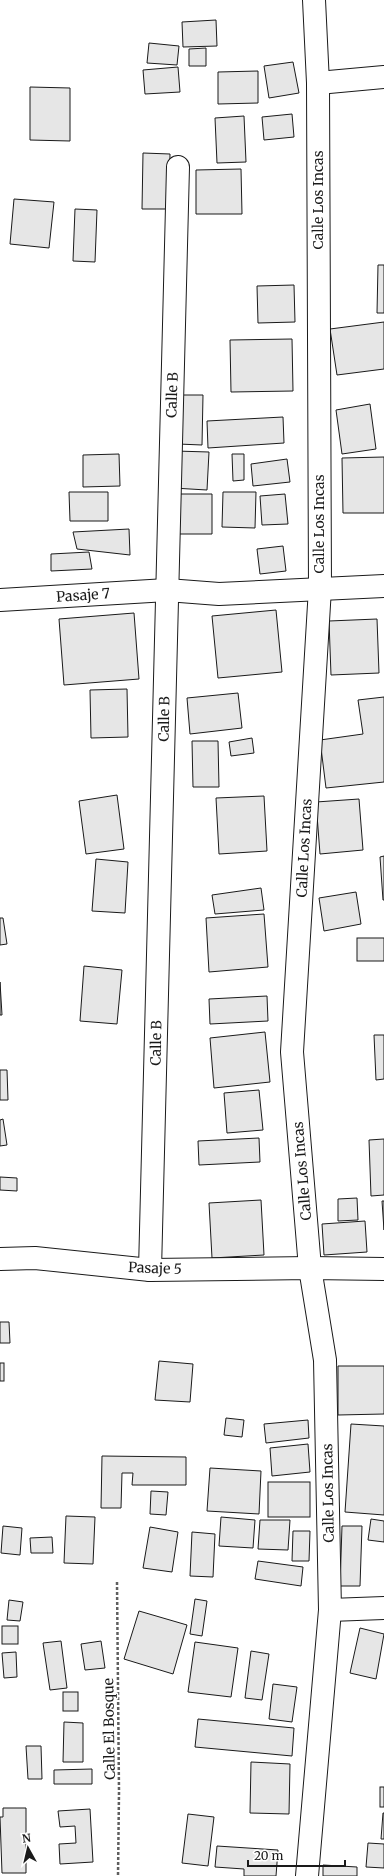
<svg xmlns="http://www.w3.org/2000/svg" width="384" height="1876" viewBox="0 0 384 1876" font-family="Merriweather,serif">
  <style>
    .building { fill: #e6e6e6; stroke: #1a1a1a }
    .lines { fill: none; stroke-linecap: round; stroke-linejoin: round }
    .minor-casing { stroke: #1a1a1a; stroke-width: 24 }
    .path { stroke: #5f5f5f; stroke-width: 2.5; stroke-dasharray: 3 2; stroke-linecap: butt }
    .minor { stroke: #fff; stroke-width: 22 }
    .labels { text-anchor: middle; stroke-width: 3; stroke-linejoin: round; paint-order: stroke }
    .street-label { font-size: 14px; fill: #1a1a1a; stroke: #fff }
  </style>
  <rect width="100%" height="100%" fill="#fff"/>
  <!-- building -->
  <g class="building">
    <polygon points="216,20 217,46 183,47 182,22"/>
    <polygon points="149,43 179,46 177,65 147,63"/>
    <polygon points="206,48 206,66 189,66 189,49"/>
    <polygon points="293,62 299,93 269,98 264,66"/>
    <polygon points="178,67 180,92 145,94 143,70"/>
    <polygon points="258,71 258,103 218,104 218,72"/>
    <polygon points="30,87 70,88 70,141 30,140"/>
    <polygon points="292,114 294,137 264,140 262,117"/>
    <polygon points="244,116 246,162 217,163 215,118"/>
    <polygon points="143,153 170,154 169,209 142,209"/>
    <polygon points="241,169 242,214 196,214 196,170"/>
    <polygon points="14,199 54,202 49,248 10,244"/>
    <polygon points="75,209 97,210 95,262 73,261"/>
    <polygon points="378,265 384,265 384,313 377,313"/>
    <polygon points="294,285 295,322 258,323 257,286"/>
    <polygon points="384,322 384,369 337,375 330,329"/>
    <polygon points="292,339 293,391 231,392 230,340"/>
    <polygon points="180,395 203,395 202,445 178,444"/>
    <polygon points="370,404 376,449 342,454 336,410"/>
    <polygon points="283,417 284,443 208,448 207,421"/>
    <polygon points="175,451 209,452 207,490 173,488"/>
    <polygon points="119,454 120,486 83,487 83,455"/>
    <polygon points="232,454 244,454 244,480 233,481"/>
    <polygon points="384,457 384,513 343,513 342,458"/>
    <polygon points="287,459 290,482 253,486 251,464"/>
    <polygon points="69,492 108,492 108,521 70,521"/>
    <polygon points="223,492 256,492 255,528 222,527"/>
    <polygon points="179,494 212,494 212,534 178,534"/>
    <polygon points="285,494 288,524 262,525 260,496"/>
    <polygon points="129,529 130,555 77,549 73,532"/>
    <polygon points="283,546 286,571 260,574 257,549"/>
    <polygon points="89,552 92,569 51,571 51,554"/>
    <polygon points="276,610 282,672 218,678 212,616"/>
    <polygon points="134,613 139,679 64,685 59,619"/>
    <polygon points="377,619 379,673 331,675 329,621"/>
    <polygon points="127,689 128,737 91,738 90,690"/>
    <polygon points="238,693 242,728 190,734 187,698"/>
    <polygon points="384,697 384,782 326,788 320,740 363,734 358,700"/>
    <polygon points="252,738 254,753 231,756 229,742"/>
    <polygon points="192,741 218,741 219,787 193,787"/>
    <polygon points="117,795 124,849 86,854 79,801"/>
    <polygon points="264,796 267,851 219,854 216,798"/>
    <polygon points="359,799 363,850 320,854 316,802"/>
    <polygon points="384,856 384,900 383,900 380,857"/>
    <polygon points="96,859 128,862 125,913 92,911"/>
    <polygon points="261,888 264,910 215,914 212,895"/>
    <polygon points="356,892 361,924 324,931 319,898"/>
    <polygon points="264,914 268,967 209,972 206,918"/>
    <polygon points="0,918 3,918 7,944 0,945"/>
    <rect x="357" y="938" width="27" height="23"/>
    <polygon points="84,966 122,970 117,1024 80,1021"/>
    <polygon points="0,982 2,1015 0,1015"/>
    <polygon points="267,996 268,1021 210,1024 209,999"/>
    <polygon points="265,1032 270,1082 214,1088 210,1038"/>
    <polygon points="374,1035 384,1035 384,1079 376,1080"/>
    <polygon points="0,1070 7,1070 8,1100 0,1100"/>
    <polygon points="259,1090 263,1130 227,1133 224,1093"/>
    <polygon points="3,1119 7,1145 0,1146 0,1120"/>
    <polygon points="259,1138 260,1162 199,1165 198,1141"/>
    <polygon points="384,1139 384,1195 371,1196 369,1140"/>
    <polygon points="0,1177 17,1178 17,1191 0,1190"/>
    <polygon points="357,1198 358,1220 338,1221 338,1199"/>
    <polygon points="261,1200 264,1255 212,1258 209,1203"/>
    <polygon points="382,1201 384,1201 384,1230"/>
    <polygon points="365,1221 367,1252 324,1255 322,1224"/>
    <polygon points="0,1322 9,1322 10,1343 0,1343"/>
    <polygon points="159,1361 193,1364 190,1402 155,1400"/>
    <rect x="0" y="1363" width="4" height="18"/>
    <polygon points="338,1366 384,1366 384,1414 338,1415"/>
    <polygon points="226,1418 244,1420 242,1437 224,1435"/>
    <polygon points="308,1420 309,1438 266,1443 264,1424"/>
    <polygon points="351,1424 384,1426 384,1515 345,1512"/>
    <polygon points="308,1444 310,1472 272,1476 270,1448"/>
    <polygon points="102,1456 186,1457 186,1485 132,1485 133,1473 122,1473 121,1508 101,1508"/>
    <polygon points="210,1468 261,1471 259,1514 207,1511"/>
    <rect x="268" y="1482" width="42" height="35"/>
    <polygon points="151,1491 168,1492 166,1515 150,1514"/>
    <polygon points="66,1516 95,1517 93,1564 64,1563"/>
    <polygon points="221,1517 255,1520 253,1548 219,1546"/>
    <polygon points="371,1519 384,1521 384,1542 368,1540"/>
    <polygon points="260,1520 290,1520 288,1550 258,1549"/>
    <polygon points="3,1526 22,1528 20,1555 1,1553"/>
    <polygon points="342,1526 362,1526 360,1586 340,1586"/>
    <polygon points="150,1527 178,1532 172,1572 143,1568"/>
    <polygon points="293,1531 310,1531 309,1561 292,1561"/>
    <polygon points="192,1532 215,1534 213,1577 190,1576"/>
    <polygon points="52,1537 53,1553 31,1553 30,1538"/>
    <polygon points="258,1561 303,1567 301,1586 255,1579"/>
    <polygon points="195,1599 207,1601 202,1636 190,1634"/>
    <polygon points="9,1600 23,1602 20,1621 7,1620"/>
    <polygon points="139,1611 187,1625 173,1674 124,1659"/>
    <rect x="2" y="1626" width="16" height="18"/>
    <polygon points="360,1628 384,1634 376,1679 350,1673"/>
    <polygon points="61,1641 67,1688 50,1690 43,1643"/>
    <polygon points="101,1641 105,1668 85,1670 81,1644"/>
    <polygon points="195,1642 238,1648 231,1697 188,1692"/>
    <polygon points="251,1651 269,1654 262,1700 245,1698"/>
    <polygon points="16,1652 17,1677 4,1678 2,1653"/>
    <polygon points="273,1684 297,1687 292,1722 269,1719"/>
    <rect x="63" y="1692" width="15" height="19"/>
    <polygon points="198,1719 294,1728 292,1756 195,1747"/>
    <polygon points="64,1722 83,1723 83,1762 63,1762"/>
    <polygon points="26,1746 41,1746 42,1779 28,1779"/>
    <polygon points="251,1762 290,1764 289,1814 250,1813"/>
    <polygon points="92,1769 92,1784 54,1784 54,1770"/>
    <rect x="380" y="1787" width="4" height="20"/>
    <polygon points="3,1808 26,1808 26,1873 2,1873 0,1817 3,1817"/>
    <polygon points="90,1809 93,1862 60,1864 59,1844 76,1843 75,1826 60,1827 58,1811"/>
    <polygon points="383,1813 384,1813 384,1839 381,1839"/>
    <polygon points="188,1814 214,1817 208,1866 182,1863"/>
    <polygon points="368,1843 384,1844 384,1868 366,1867"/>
    <polygon points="217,1846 278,1850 276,1876 244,1876 244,1869 215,1867"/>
    <polygon points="323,1865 357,1867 357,1876 323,1876"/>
  </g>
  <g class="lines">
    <defs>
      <g id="minor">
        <polyline points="318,83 384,77"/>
        <polyline points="0,600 167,590 219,594 384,586"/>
        <polyline points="0,1259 35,1258 150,1270 310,1268 384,1269"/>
        <polyline points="150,1270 178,167"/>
        <polyline points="330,1610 384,1608"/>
        <polyline points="307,1876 330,1610 325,1360 310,1268 292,1052 320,588 318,83 314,0"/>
      </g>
    </defs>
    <!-- minor casing -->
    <use href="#minor" class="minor-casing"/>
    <!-- path -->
    <polyline class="path" points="117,1582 119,1792 118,1876"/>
    <!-- minor -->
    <use href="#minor" class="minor"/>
  </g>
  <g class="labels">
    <!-- street labels -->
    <g class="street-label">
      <text transform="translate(318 200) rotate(-90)" y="5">Calle Los Incas</text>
      <text transform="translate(172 395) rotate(-88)" y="5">Calle B</text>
      <text transform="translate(319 524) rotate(-90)" y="5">Calle Los Incas</text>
      <text transform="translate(83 595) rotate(-4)" y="5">Pasaje 7</text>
      <text transform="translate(164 719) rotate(-89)" y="5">Calle B</text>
      <text transform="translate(304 848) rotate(-87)" y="5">Calle Los Incas</text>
      <text transform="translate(156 1043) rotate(-89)" y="5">Calle B</text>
      <text transform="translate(302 1171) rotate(-95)" y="5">Calle Los Incas</text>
      <text transform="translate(155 1268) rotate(2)" y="5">Pasaje 5</text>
      <text transform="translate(328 1493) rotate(-91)" y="5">Calle Los Incas</text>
      <text transform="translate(109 1729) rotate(-91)" y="5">Calle El Bosque</text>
    </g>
  </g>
  <!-- north arrow -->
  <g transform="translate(28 1848) rotate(352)" stroke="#ffffff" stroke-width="3" paint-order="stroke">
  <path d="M0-3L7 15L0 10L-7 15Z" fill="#1a1a1a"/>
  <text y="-6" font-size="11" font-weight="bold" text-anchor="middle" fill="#1a1a1a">N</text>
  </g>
  <!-- scale -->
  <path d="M248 1860v6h97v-6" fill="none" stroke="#1a1a1a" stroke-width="2"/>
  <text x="254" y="1860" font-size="12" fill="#1a1a1a" stroke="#ffffff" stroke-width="3" paint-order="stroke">20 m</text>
</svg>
